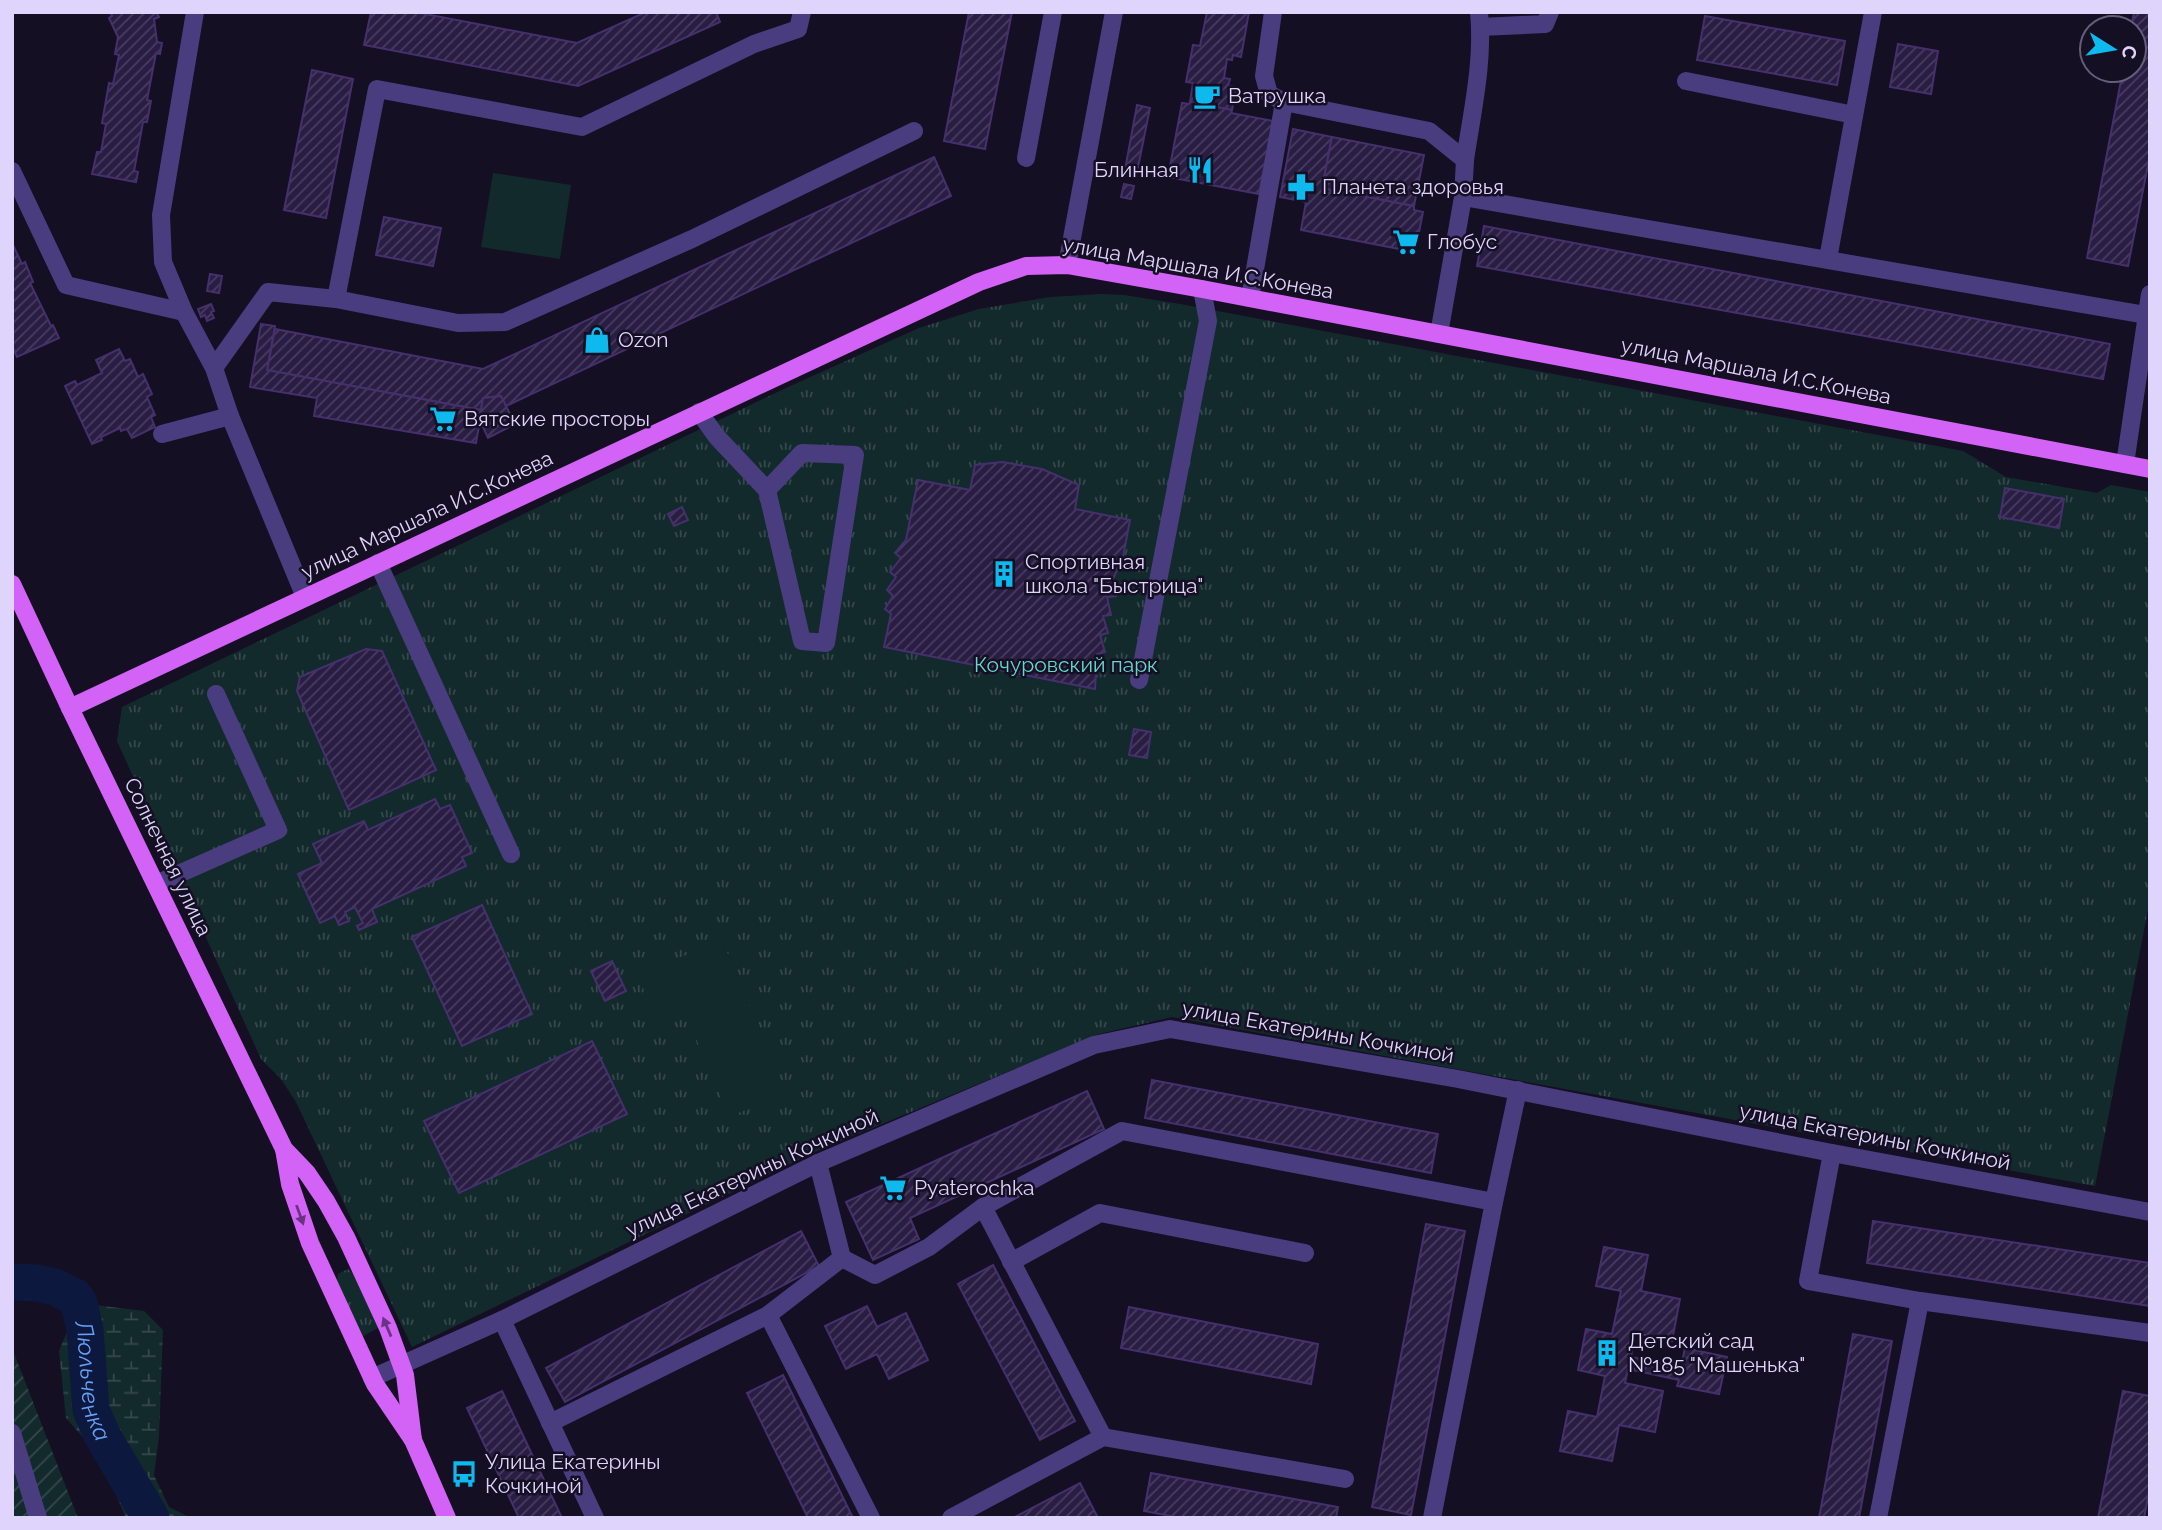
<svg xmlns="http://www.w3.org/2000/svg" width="2162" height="1530" viewBox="0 0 2162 1530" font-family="Raleway,sans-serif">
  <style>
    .grass { fill: url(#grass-tufts) }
    .wetland { fill: url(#wetland-marsh) }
    .garden { fill: url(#garden-furrows) }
    .pitch { fill: #132a2d }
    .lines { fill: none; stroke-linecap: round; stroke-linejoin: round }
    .river { stroke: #0d183f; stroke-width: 37 }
    .building { fill: url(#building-hatch); stroke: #45306d; stroke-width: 2 }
    .minor { stroke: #493d7f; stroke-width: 18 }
    .major { stroke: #d362f6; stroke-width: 18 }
    .oneway { fill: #6a3482 }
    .labels { text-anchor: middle; stroke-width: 5; stroke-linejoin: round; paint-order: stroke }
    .poi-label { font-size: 21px; fill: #ded4fc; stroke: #150f23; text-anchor: start }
    .street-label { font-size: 21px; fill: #ded4fc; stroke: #150f23 }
    .park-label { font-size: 21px; fill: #64d8cb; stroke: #150f23 }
    .water-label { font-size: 23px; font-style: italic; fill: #68a1f6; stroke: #150f23 }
  </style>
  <defs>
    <pattern id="grass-tufts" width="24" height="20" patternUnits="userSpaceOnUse" patternTransform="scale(1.75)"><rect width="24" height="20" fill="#132a2d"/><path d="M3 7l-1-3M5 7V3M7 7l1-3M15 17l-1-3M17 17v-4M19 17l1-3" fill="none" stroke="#35484c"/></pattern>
    <pattern id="wetland-marsh" width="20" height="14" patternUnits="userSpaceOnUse" patternTransform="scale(1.75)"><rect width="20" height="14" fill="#132a2d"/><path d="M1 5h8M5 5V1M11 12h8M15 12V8" fill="none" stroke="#35484c"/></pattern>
    <pattern id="garden-furrows" width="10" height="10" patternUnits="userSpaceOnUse" patternTransform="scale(1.75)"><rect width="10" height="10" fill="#132a2d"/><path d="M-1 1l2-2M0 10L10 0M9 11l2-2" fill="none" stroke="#35484c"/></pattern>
    <pattern id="building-hatch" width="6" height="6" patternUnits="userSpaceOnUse" patternTransform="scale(1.75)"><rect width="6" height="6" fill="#2a1d43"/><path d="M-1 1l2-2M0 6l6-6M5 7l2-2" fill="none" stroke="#483d5f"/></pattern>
  </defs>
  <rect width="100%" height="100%" fill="#150f23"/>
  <!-- grass -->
  <g class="grass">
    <polygon points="1102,294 1124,295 1180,304 1963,451 2006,477 2097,493 2111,485 2150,492 2150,899 2095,1186 1172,1017 1099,1034 817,1151 412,1347 296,1102 281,1079 261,1059 117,741 122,707 786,388 919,328 979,309 1050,297"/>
    <polygon points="348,1269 355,1275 378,1328 363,1336 337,1282 338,1274"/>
  </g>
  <!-- wetland -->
  <polygon class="wetland" points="79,1303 144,1311 163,1330 159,1437 154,1475 169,1507 191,1518 126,1518 100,1457 66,1418 59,1351"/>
  <!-- garden -->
  <polygon class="garden" points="12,1348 78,1518 12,1518"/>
  <!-- pitch -->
  <g class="pitch">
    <polygon points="493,173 571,185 560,259 481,247"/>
    <polygon points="722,940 786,1093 729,1117 684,1010 656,1021 638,975"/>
  </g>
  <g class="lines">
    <!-- river -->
    <path class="river" id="s1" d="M12,1282L37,1283L55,1287L75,1297L79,1303L85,1330L91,1410L103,1437L151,1518"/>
  </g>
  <!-- building -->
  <g class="building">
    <polygon points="110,12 156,12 159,17 154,19 157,42 162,43 160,54 156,53 147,100 151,101 147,122 143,122 134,171 138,172 136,182 92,174 97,152 101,152 106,124 102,123 109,83 113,84 119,55 115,54 118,37 109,18 112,16"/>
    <polygon points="371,12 415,12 577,43 646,12 716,12 720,22 578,86 364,45"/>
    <polygon points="969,12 1012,12 985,149 944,141"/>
    <polygon points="1207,12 1249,12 1241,57 1233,55 1232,60 1227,59 1224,78 1230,79 1228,86 1236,87 1232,110 1190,102 1193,83 1186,82 1193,45 1200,46"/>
    <polygon points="2134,12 2150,12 2150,155 2128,266 2087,258 2123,70 2134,70 2134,28 2131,28"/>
    <polygon points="1705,16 1845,41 1837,85 1697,60"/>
    <polygon points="1898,44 1938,51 1931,94 1890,87"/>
    <polygon points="312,70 353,79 326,218 284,210"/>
    <polygon points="1190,102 1232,110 1231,113 1273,121 1259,194 1168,177 1182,103 1189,104"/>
    <polygon points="1137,105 1150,108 1136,177 1124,175"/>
    <polygon points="1293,129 1332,137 1322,188 1414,206 1414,210 1423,212 1415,252 1301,230 1306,202 1280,197"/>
    <polygon points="1332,137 1424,155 1414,206 1322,188"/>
    <polygon points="934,157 951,196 506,406 501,396 483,398 481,410 267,370 275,329 483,369"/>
    <polygon points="1124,184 1134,186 1131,199 1121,197"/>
    <polygon points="384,217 441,228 433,266 376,255"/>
    <polygon points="1484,226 2110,344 2103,379 1477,266"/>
    <polygon points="12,243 22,264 25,262 33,282 30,283 51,326 53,325 59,338 17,357 12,346"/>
    <polygon points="210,274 222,276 219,293 207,291"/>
    <polygon points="211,304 214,311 211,312 214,318 207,321 205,315 201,317 198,309"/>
    <polygon points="261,324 275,326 267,370 481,410 483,398 501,396 515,424 488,438 483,427 479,426 476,443 314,416 317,398 250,387"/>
    <polygon points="119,349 125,361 130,359 138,377 143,374 152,394 147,397 155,415 151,417 155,427 132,438 127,429 121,431 120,428 101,437 102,440 92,444 65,386 75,381 77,385 102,373 96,360"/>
    <polygon points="1002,462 1042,469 1079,485 1075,509 1130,520 1123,557 1113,579 1116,596 1107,597 1111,615 1103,616 1108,633 1100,635 1105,652 1097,654 1095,689 884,647 891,614 885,609 893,596 887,590 896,577 890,572 901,558 895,553 906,540 918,480 970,490 975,465"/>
    <polygon points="2005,488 2064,499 2059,528 2000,517"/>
    <polygon points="682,507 688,520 674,526 668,514"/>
    <polygon points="366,649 382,651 436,770 349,810 297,691 300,677"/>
    <polygon points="1134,729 1151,732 1147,758 1129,755"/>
    <polygon points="435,799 440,809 450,805 472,853 462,857 466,866 372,909 377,922 359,930 357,926 363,923 355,907 345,912 349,921 339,925 335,916 320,923 298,874 322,863 313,844 364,821 368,830"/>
    <polygon points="482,905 532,1014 462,1046 412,937"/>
    <polygon points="612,961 626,991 605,1001 591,971"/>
    <polygon points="592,1041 627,1114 459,1193 424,1121"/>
    <polygon points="1152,1080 1438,1134 1431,1173 1145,1118"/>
    <polygon points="1087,1091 1104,1129 910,1218 919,1239 873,1260 846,1202"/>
    <polygon points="1873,1221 2150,1263 2150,1306 1867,1263"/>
    <polygon points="1426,1224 1465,1231 1411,1515 1372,1507"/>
    <polygon points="801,1231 819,1266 565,1402 546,1368"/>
    <polygon points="1604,1247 1648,1255 1641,1291 1680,1299 1672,1341 1635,1333 1631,1357 1681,1367 1685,1348 1727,1357 1719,1394 1677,1386 1679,1380 1628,1369 1625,1383 1663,1391 1655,1432 1619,1425 1612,1461 1560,1451 1568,1411 1597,1417 1605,1376 1578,1370 1586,1329 1612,1334 1621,1291 1596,1286"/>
    <polygon points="993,1265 1075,1421 1040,1440 958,1284"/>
    <polygon points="867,1306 877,1327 906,1313 928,1360 889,1379 877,1354 846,1369 825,1326"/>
    <polygon points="1129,1307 1318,1344 1311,1384 1121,1348"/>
    <polygon points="1853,1334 1892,1341 1859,1518 1819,1518"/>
    <polygon points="783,1375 853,1518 808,1518 747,1393"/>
    <polygon points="502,1391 562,1518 519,1518 467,1408"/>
    <polygon points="2123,1391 2150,1396 2150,1487 2144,1518 2098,1518"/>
    <polygon points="1151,1473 1338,1507 1336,1518 1181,1518 1144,1511"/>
    <polygon points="1080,1483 1097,1516 1094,1518 1013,1518"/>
  </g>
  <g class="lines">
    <!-- minor -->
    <g class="minor">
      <polyline points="195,12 161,215 163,262 184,312 214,368 230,416 305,597"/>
      <polyline points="1273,12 1264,76 1269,94 1284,102 1429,131 1465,160 1463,197 1439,334"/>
      <polyline points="1480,27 1545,24 1550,12"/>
      <polyline points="1686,81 1854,115"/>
      <polyline points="1026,158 1053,12"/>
      <path d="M1465,160C1472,112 1484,61 1479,12"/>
      <polyline points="12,171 66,285 184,312"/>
      <polyline points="1463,197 2146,315"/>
      <polyline points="1828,259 1873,12"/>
      <polyline points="1067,265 1114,12"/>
      <polyline points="1250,298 1284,102"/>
      <polyline points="336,299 377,89 582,127 754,44 798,29 802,12"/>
      <polyline points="214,368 268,292 336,299 458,323 505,322 692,239 914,131"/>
      <polyline points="699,412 717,437 767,490 802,641 826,643 855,455 802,453 767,490"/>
      <polyline points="162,434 230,416"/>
      <polyline points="2125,464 2150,294"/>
      <polyline points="378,563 511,854"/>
      <polyline points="1139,680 1208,321 1202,289"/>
      <polyline points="156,884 278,830 216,694"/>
      <polyline points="1832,1153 1808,1281 1920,1301 2150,1333"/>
      <polyline points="818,1163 842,1258"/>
      <polyline points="983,1207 1103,1437"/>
      <polyline points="1011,1262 1100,1213 1305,1253"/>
      <polyline points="768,1315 871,1518"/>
      <polyline points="502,1320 595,1518"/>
      <polyline points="372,1378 502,1320 818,1163 1094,1045 1170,1029 1458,1079 1832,1153 2150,1212"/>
      <polyline points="550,1423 768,1315 842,1258 875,1275 929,1247 983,1207 1122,1131 1494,1202"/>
      <polyline points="12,1433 38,1518"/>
      <polyline points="951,1518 1103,1437 1345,1479"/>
      <polyline points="1432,1518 1494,1202 1518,1090"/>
      <polyline points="1878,1518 1920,1301"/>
    </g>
    <!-- major -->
    <g class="major">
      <polyline points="12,584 70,708 284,1149 307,1173 326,1201 346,1237 388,1328 405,1375 413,1440"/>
      <polyline points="70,708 979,282 1026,266 1067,265 1202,289 2150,469"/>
      <polyline points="284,1149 290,1184 310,1243 375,1384 413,1440 447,1518"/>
    </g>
  </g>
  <!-- one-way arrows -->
  <defs><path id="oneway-solid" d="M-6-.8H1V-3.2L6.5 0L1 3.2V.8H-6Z" transform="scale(1.75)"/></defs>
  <g class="oneway">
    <use href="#oneway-solid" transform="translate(300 1215) rotate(70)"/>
    <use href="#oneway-solid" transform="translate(387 1327) rotate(-113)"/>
  </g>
  <!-- icons -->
  <defs>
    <symbol id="cafe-bare" viewBox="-9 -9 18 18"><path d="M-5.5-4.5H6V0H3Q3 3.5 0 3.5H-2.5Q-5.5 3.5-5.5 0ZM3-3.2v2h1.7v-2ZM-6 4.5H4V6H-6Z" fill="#0eb9ee" stroke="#150f23" stroke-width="2.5" paint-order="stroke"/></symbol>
    <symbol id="restaurant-bare" viewBox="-9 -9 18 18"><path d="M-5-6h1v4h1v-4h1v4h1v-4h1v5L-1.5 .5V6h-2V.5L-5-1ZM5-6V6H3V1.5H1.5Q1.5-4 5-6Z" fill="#0eb9ee" stroke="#150f23" stroke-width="2.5" paint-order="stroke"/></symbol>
    <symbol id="pharmacy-bare" viewBox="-9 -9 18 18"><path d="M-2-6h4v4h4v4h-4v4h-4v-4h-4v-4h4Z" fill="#0eb9ee" stroke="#150f23" stroke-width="2.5" paint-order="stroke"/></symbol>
    <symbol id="supermarket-bare" viewBox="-9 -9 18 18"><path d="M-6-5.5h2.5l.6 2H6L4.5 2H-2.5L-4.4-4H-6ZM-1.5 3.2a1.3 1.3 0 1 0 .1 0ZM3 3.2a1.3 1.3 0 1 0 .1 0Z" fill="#0eb9ee" stroke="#150f23" stroke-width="2.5" paint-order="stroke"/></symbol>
    <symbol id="shop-bare" viewBox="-9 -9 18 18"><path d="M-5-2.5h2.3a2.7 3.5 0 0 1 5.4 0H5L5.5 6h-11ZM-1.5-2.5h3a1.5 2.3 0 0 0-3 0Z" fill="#0eb9ee" stroke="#150f23" stroke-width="2.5" paint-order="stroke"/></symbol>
    <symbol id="building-bare" viewBox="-9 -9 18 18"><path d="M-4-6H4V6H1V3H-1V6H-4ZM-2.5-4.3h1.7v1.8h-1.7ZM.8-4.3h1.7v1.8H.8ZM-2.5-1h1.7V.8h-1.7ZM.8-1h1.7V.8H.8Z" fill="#0eb9ee" stroke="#150f23" stroke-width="2.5" paint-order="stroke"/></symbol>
    <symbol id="bus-bare" viewBox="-9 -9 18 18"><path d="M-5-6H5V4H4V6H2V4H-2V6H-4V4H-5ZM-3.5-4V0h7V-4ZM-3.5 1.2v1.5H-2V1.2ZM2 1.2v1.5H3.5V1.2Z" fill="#0eb9ee" stroke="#150f23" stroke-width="2.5" paint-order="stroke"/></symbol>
  </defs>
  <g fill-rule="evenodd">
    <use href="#cafe-bare" x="1188" y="77" width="38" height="38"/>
    <use href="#restaurant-bare" x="1181" y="151" width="38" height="38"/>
    <use href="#pharmacy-bare" x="1282" y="168" width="38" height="38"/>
    <use href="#supermarket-bare" x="1387" y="223" width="38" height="38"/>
    <use href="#shop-bare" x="578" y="321" width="38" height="38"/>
    <use href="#supermarket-bare" x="424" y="400" width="38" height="38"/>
    <use href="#building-bare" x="985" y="555" width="38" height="38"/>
    <use href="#supermarket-bare" x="874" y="1169" width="38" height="38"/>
    <use href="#building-bare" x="1588" y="1334" width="38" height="38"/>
    <use href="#bus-bare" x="445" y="1455" width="38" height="38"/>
  </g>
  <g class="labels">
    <!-- poi labels -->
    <g class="poi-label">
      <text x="1228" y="103">Ватрушка</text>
      <text x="1179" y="177" text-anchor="end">Блинная</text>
      <text x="1322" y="194">Планета здоровья</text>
      <text x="1427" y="249">Глобус</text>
      <text x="618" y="347">Ozon</text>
      <text x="464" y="426">Вятские просторы</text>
      <text x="1025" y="569">Спортивная<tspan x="1025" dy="24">школа "Быстрица"</tspan></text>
      <text x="914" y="1195">Pyaterochka</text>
      <text x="1628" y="1348">Детский сад<tspan x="1628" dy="24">№185 "Машенька"</tspan></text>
      <text x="485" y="1469">Улица Екатерины<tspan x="485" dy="24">Кочкиной</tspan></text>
    </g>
    <!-- street labels -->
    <g class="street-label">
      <text transform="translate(1198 268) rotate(10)" y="7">улица Маршала И.С.Конева</text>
      <text transform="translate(1756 371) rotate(11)" y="7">улица Маршала И.С.Конева</text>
      <text transform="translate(427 515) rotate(-25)" y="7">улица Маршала И.С.Конева</text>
      <text transform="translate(168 857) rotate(64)" y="7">Солнечная улица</text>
      <text transform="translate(1318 1032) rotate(10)" y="7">улица Екатерины Кочкиной</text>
      <text transform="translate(1875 1137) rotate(11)" y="7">улица Екатерины Кочкиной</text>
      <text transform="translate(752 1173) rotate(-25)" y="7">улица Екатерины Кочкиной</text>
    </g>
    <!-- park labels -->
    <g class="park-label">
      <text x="1066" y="672">Кочуровский парк</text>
    </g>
    <!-- water labels -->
    <g class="water-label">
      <text dy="8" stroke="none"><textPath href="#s1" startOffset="152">Люльченка</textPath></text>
    </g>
  </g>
  <!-- border -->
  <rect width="2162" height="1530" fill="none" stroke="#ded4fc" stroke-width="28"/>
  <!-- north arrow -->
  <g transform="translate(2113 49) rotate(101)"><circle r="33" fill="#150f23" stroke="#655e7a" stroke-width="2"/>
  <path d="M0-5L12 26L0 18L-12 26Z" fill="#0eb9ee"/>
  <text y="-10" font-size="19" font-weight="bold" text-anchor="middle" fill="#ded4fc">С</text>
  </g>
</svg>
